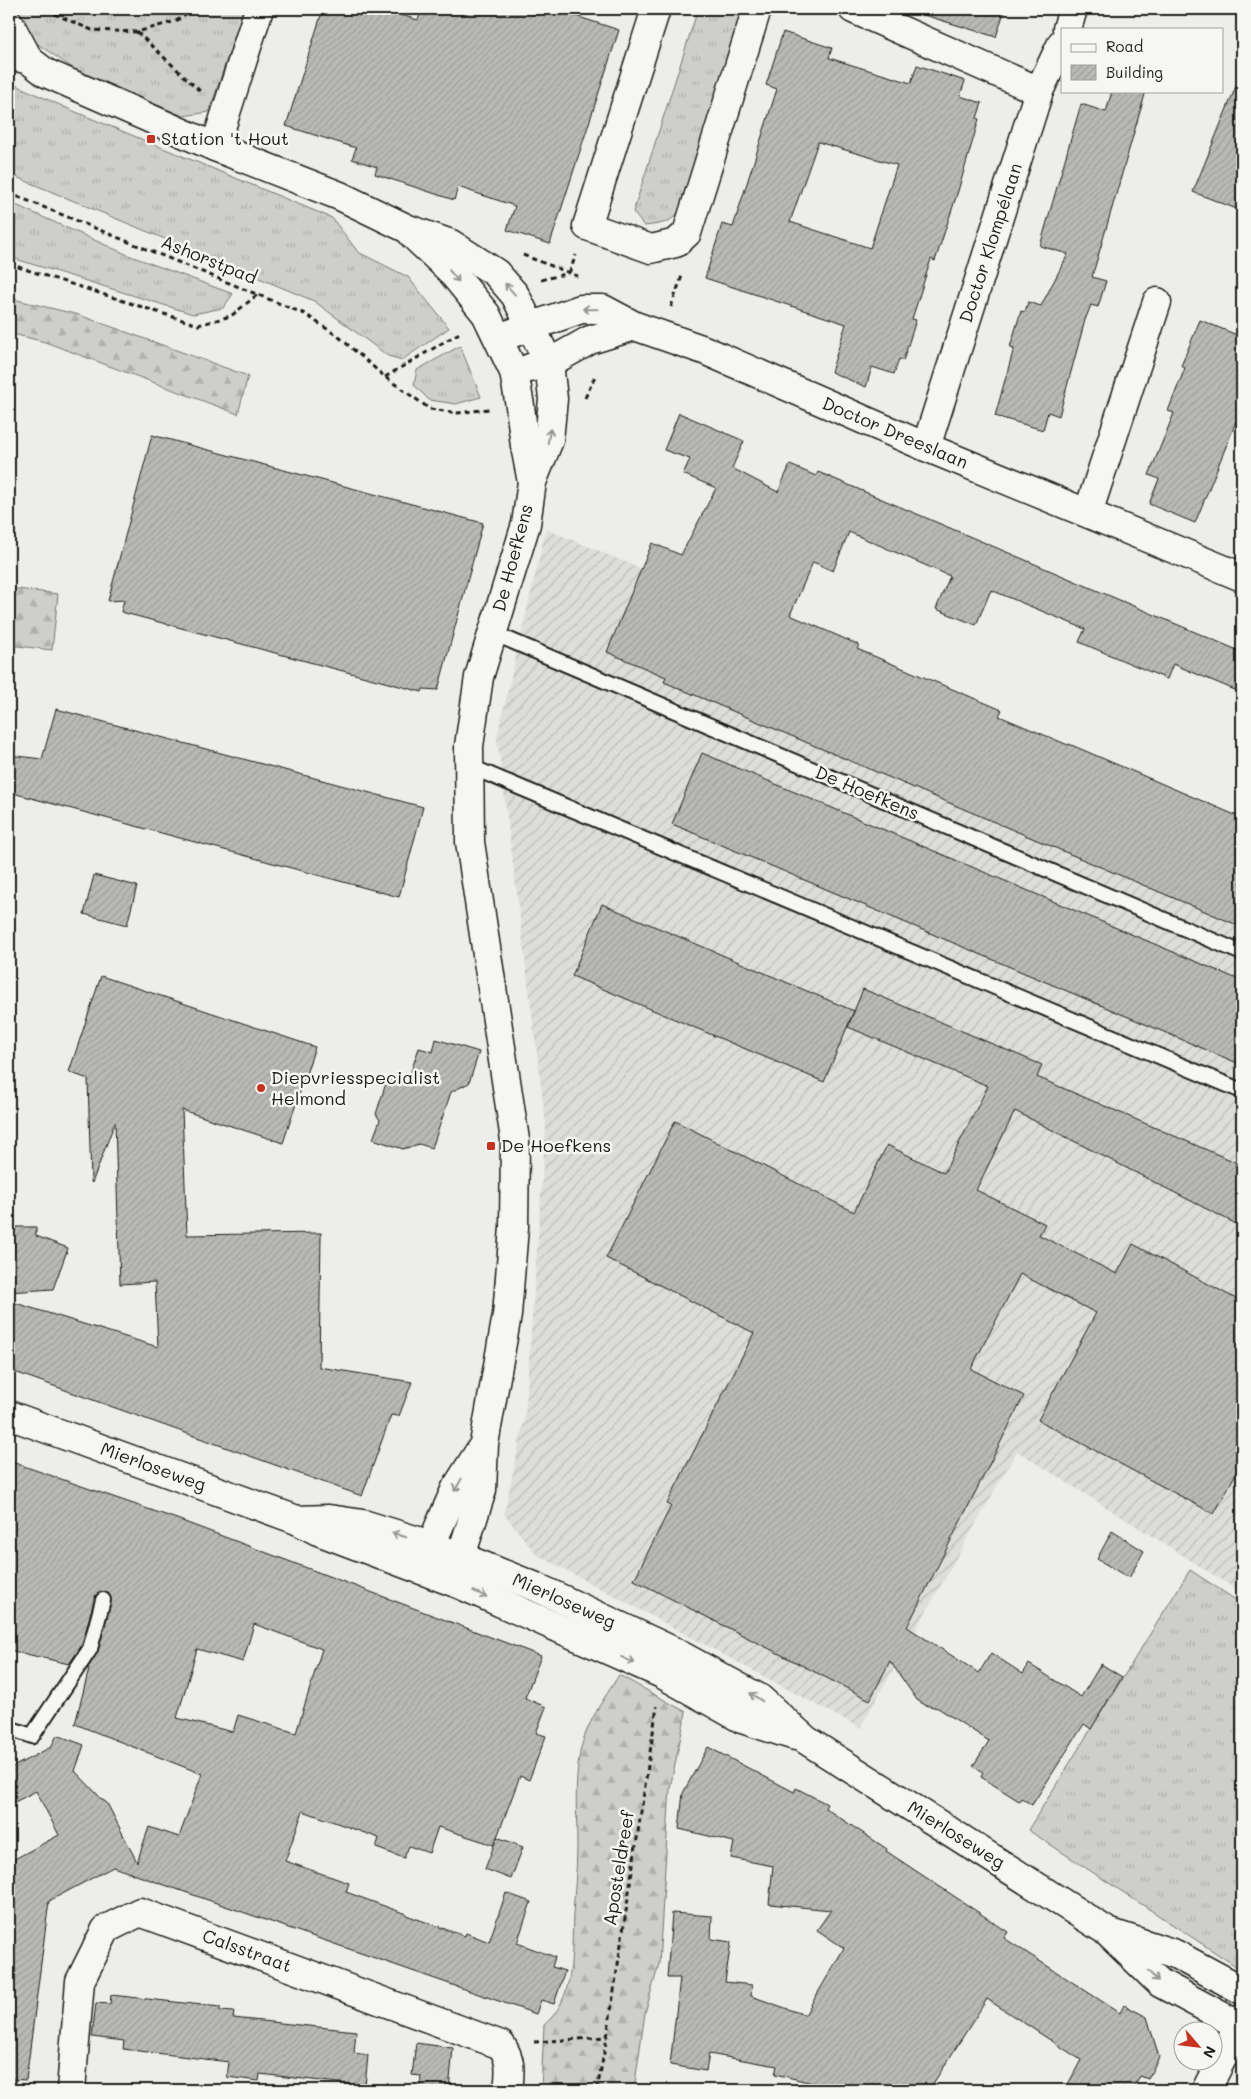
<svg xmlns="http://www.w3.org/2000/svg" width="1251" height="2099" viewBox="0 0 1251 2099" font-family="Mali,sans-serif">
  <style>
    .industrial { fill: url(#industrial-furrows) }
    .grass { fill: url(#grass-tufts); stroke: #757574 }
    .forest { fill: url(#forest-firs); stroke: #757574 }
    .building { fill: url(#building-hatch); stroke: #1c1c1c; fill-rule: evenodd }
    .lines { fill: none; stroke-linecap: round; stroke-linejoin: round }
    .service-casing { stroke: #1c1c1c; stroke-width: 18 }
    .minor-casing { stroke: #1c1c1c; stroke-width: 31 }
    .tertiary-casing { stroke: #1c1c1c; stroke-width: 31 }
    .path { stroke: #1c1c1c; stroke-width: 3; stroke-dasharray: 5 4; stroke-linecap: butt }
    .service { stroke: #f6f6f2; stroke-width: 14 }
    .minor { stroke: #f6f6f2; stroke-width: 28 }
    .tertiary { stroke: #f6f6f2; stroke-width: 28 }
    .oneway { stroke: #949492 }
    .poi-dot { fill: #c8321e; stroke: #f6f6f2; stroke-width: 2 }
    .labels { text-anchor: middle; stroke-width: 5; stroke-linejoin: round; paint-order: stroke }
    .poi-label { font-size: 18px; fill: #1c1c1c; stroke: #f6f6f2; text-anchor: start }
    .street-label { font-size: 18px; fill: #1c1c1c; stroke: #f6f6f2 }
  </style>
  <defs>
    <pattern id="industrial-furrows" width="10" height="10" patternUnits="userSpaceOnUse" patternTransform="scale(1.25)"><rect width="10" height="10" fill="#ddddda"/><path d="M-1 1l2-2M0 10L10 0M9 11l2-2" fill="none" stroke="#bdbdba"/></pattern>
    <pattern id="grass-tufts" width="24" height="20" patternUnits="userSpaceOnUse" patternTransform="scale(1.25)"><rect width="24" height="20" fill="#cececb"/><path d="M3 7l-1-3M5 7V3M7 7l1-3M15 17l-1-3M17 17v-4M19 17l1-3" fill="none" stroke="#b0b0ae"/></pattern>
    <pattern id="forest-firs" width="22" height="20" patternUnits="userSpaceOnUse" patternTransform="scale(1.25)"><rect width="22" height="20" fill="#cececb"/><path d="M5 1l3.5 6h-7zM16 11l3.5 6h-7z" fill="#b0b0ae"/></pattern>
    <pattern id="building-hatch" width="6" height="6" patternUnits="userSpaceOnUse" patternTransform="scale(1.25)"><rect width="6" height="6" fill="#b9b9b6"/><path d="M-1 1l2-2M0 6l6-6M5 7l2-2" fill="none" stroke="#9e9e9c"/></pattern>
  </defs>
  <rect width="100%" height="100%" fill="#edede9"/>
  <filter id="ink" filterUnits="userSpaceOnUse"><feTurbulence type="fractalNoise" baseFrequency=".02" numOctaves="2"/><feDisplacementMap in="SourceGraphic" scale="10" xChannelSelector="R" yChannelSelector="G"/><feConvolveMatrix kernelMatrix="1 2 1 2 8 2 1 2 1" color-interpolation-filters="sRGB"/></filter>
  <g filter="url(#ink)">
    <!-- industrial -->
    <polygon class="industrial" points="546,529 1242,818 1242,1593 1017,1451 860,1728 536,1554 504,1514 525,1416 546,1125 497,737"/>
    <!-- grass -->
    <g class="grass">
      <polygon points="9,9 244,9 209,112 183,116 74,69 29,38"/>
      <path d="M698,9H753L689,193C676,219 674,223 644,226L633,212Z"/>
      <polygon points="9,82 71,110 332,218 358,252 408,277 449,328 402,360 388,356 314,301 9,174"/>
      <polygon points="9,202 128,255 233,294 223,308 193,314 9,257"/>
      <polygon points="460,346 481,397 456,404 429,400 414,385 417,370"/>
      <polygon points="1190,1570 1242,1604 1242,1970 1028,1830"/>
    </g>
    <!-- forest -->
    <g class="forest">
      <polygon points="9,298 79,315 248,376 238,414 45,342 9,333"/>
      <polygon points="9,588 58,594 52,650 9,645"/>
      <path d="M619,1675L686,1712L670,1788L659,1964L645,2013L634,2090H541L544,2025C576,1999 571,1952 573,1915C574,1893 577,1870 577,1847C577,1815 574,1785 580,1753C585,1725 604,1699 619,1675Z"/>
    </g>
    <!-- building -->
    <g class="building">
      <polygon points="323,9 381,9 418,20 422,9 554,9 619,30 550,244 507,230 515,206 458,187 454,200 375,174 377,167 352,159 356,148 286,126"/>
      <polygon points="925,9 1005,9 996,37 924,15"/>
      <path d="M783,32L832,48L829,58L911,83L917,65L965,81L960,96L982,103L977,118L979,119L958,191L935,261L931,259L912,319L916,320L903,361L899,359L894,374L872,367L866,387L831,372L846,324L705,278L722,224L733,227L777,89L766,85ZM818,142L897,165L870,248L790,222Z"/>
      <polygon points="1241,74 1242,74 1242,211 1193,192"/>
      <polygon points="1112,91 1146,91 1092,277 1106,281 1098,307 1091,305 1085,320 1059,416 1048,412 1043,430 995,416 1014,348 1010,347 1021,311 1025,312 1028,302 1041,306 1068,254 1040,246 1081,104 1106,112"/>
      <polygon points="1200,320 1242,337 1242,407 1195,523 1149,504 1159,479 1149,475 1174,413 1168,411 1185,368 1181,366"/>
      <polygon points="679,413 744,441 732,468 778,492 790,465 816,476 818,472 1242,652 1242,693 1173,664 1167,679 1079,642 1085,629 991,590 976,625 936,609 950,576 849,532 833,571 813,562 790,615 859,645 857,649 1002,710 999,716 1068,745 1069,744 1242,818 1242,927 664,682 666,677 607,652 652,543 681,555 716,488 683,474 690,459 664,450"/>
      <polygon points="152,435 483,523 438,690 423,689 422,692 121,612 124,600 108,601"/>
      <polygon points="56,709 423,807 399,897 9,792 9,755 42,759"/>
      <polygon points="702,753 1242,981 1242,1065 672,824"/>
      <polygon points="94,875 137,886 127,925 84,914"/>
      <polygon points="602,904 854,1011 824,1082 572,976"/>
      <polygon points="101,976 315,1047 283,1143 182,1110 187,1235 321,1233 319,1367 412,1382 399,1416 391,1415 362,1496 9,1370 9,1301 158,1347 155,1282 120,1284 115,1122 92,1183 91,1182 88,1079 69,1072"/>
      <polygon points="863,989 1042,1065 1037,1077 1242,1165 1242,1227 1015,1111 976,1190 1045,1224 1039,1235 1117,1274 1133,1244 1242,1302 1242,1462 1214,1514 1038,1420 1096,1313 1020,1274 971,1369 1024,1396 907,1627 979,1673 991,1653 1023,1674 1029,1664 1081,1697 1101,1664 1122,1677 1091,1729 1084,1724 1032,1805 1021,1798 1019,1801 981,1777 983,1773 973,1766 989,1741 938,1708 925,1705 917,1700 890,1661 870,1700 634,1580 671,1506 667,1504 754,1333 606,1258 675,1121 854,1212 887,1145 944,1173 988,1086 848,1027"/>
      <polygon points="436,1039 479,1052 469,1083 451,1092 432,1148 419,1144 403,1149 373,1139 380,1120 376,1114 388,1077 407,1083 419,1048 433,1052"/>
      <polygon points="9,1227 36,1227 36,1236 68,1248 53,1289 9,1292"/>
      <path d="M9,1461L174,1518L541,1656L525,1698L546,1707L536,1733L546,1736L529,1780L520,1776L494,1845L438,1827L429,1853L409,1846L404,1858L376,1848L379,1838L303,1811L285,1861L349,1883L346,1892L406,1914V1915L465,1936L466,1933L489,1942L506,1893L531,1902L517,1943L555,1957L552,1967L565,1971L554,2004L541,2000L536,2014L113,1867L49,1901L26,2080L9,2079V1862L59,1835L36,1791L9,1805V1769L51,1747L57,1735L84,1745L75,1771L98,1795L100,1798L107,1803L137,1862L149,1827L179,1837L202,1774L75,1724L89,1669H87L98,1651L111,1602L109,1594L100,1592L95,1597L82,1645L69,1664L9,1650ZM254,1624L322,1649L296,1733L238,1715L233,1732L177,1718L197,1649L243,1662Z"/>
      <polygon points="1112,1531 1144,1551 1129,1578 1097,1559"/>
      <polygon points="708,1747 794,1792 796,1788 827,1804 825,1808 887,1849 886,1851 1008,1932 1004,1938 1120,2013 1124,2005 1147,2017 1159,2057 1148,2079 1140,2076 1133,2090 1065,2090 1081,2060 987,1999 929,2090 841,2090 775,2074 777,2066 709,2054 706,2071 670,2065 680,1978 667,1978 672,1913 712,1916 711,1939 731,1942 725,1982 752,1985 751,1996 805,2015 844,1948 817,1930 831,1910 769,1904 773,1866 731,1858 734,1842 679,1829 683,1793"/>
      <polygon points="497,1837 523,1847 511,1879 485,1869"/>
      <polygon points="111,1995 220,2007 220,2011 234,2012 233,2018 356,2031 354,2053 368,2055 365,2086 260,2074 259,2081 227,2077 229,2062 123,2049 124,2041 92,2037 96,2003 110,2004"/>
      <polygon points="416,2043 453,2048 449,2090 420,2090 421,2076 412,2075"/>
    </g>
    <g class="lines">
      <defs>
        <g id="service">
          <polyline points="493,633 1242,953"/>
          <polyline points="469,766 1242,1091"/>
          <polyline points="9,1728 32,1736 90,1649 103,1600"/>
        </g>
        <g id="minor">
          <polyline points="656,9 587,226 651,249 676,243 687,233 757,9"/>
          <polyline points="853,9 1039,91"/>
          <polyline points="9,23 29,60"/>
          <polyline points="1067,29 1073,9"/>
          <polyline points="9,55 29,60 46,73 215,147 340,196 408,229 451,244 496,273 515,295 549,363 553,399 549,440 532,482 526,524 479,677 469,746 470,842 515,1140 514,1227 507,1315 484,1444 482,1490 461,1556 435,1575 431,1545 456,1488 484,1444"/>
          <polyline points="215,147 259,9"/>
          <polyline points="413,235 450,270 486,314 514,372 520,406 525,446 532,482"/>
          <polyline points="498,338 581,309 603,309 635,326 704,350 926,447 1242,577"/>
          <polyline points="530,368 549,363 590,340 635,326"/>
          <polyline points="926,447 1039,91 1062,43"/>
          <polyline points="1088,513 1157,302"/>
          <path d="M71,2090L80,1981L106,1929L140,1912L501,2045C512,2060 510,2073 508,2090"/>
          <polyline points="1206,2090 1242,2019"/>
        </g>
        <g id="tertiary">
          <polyline points="9,1415 297,1520 318,1531 461,1585 662,1674 742,1719 795,1736"/>
          <polyline points="297,1520 329,1519 363,1524 431,1545 536,1587 671,1650 759,1698 806,1740 1105,1930 1160,1983 1242,2027"/>
          <polyline points="1111,1933 1175,1954 1242,1990"/>
        </g>
      </defs>
      <!-- service casing -->
      <use href="#service" class="service-casing"/>
      <!-- minor casing -->
      <use href="#minor" class="minor-casing"/>
      <!-- tertiary casing -->
      <use href="#tertiary" class="tertiary-casing"/>
      <!-- path -->
      <g class="path">
        <polyline points="47,9 52,13 92,30 137,32 176,21 195,9"/>
        <polyline points="137,32 201,92"/>
        <polyline points="9,193 305,314 339,337 385,377 430,409 458,413 489,409"/>
        <polyline points="523,255 580,277"/>
        <polyline points="9,264 198,325 231,316 257,295"/>
        <polyline points="569,273 576,255"/>
        <polyline points="541,280 569,273"/>
        <polyline points="671,307 683,273"/>
        <polyline points="385,377 461,332"/>
        <polyline points="585,398 596,374"/>
        <polyline points="534,2042 607,2037"/>
        <polyline points="597,2090 607,2037 657,1706"/>
      </g>
      <!-- service -->
      <use href="#service" class="service"/>
      <!-- minor -->
      <use href="#minor" class="minor"/>
      <!-- tertiary -->
      <use href="#tertiary" class="tertiary"/>
    </g>
    <!-- one-way arrows -->
    <defs><path id="oneway-shaft" d="M-6 0H5M1.5-3L5.5 0L1.5 3" fill="none" stroke-width="1.6" stroke-linecap="round" stroke-linejoin="round" transform="scale(1.25)"/></defs>
    <g class="oneway">
      <use href="#oneway-shaft" transform="translate(454 276) rotate(50)"/>
      <use href="#oneway-shaft" transform="translate(510 289) rotate(-131)"/>
      <use href="#oneway-shaft" transform="translate(590 309) rotate(-179)"/>
      <use href="#oneway-shaft" transform="translate(549 436) rotate(-80)"/>
      <use href="#oneway-shaft" transform="translate(458 1485) rotate(120)"/>
      <use href="#oneway-shaft" transform="translate(399 1535) rotate(-162)"/>
      <use href="#oneway-shaft" transform="translate(480 1594) rotate(24)"/>
      <use href="#oneway-shaft" transform="translate(628 1660) rotate(24)"/>
      <use href="#oneway-shaft" transform="translate(756 1697) rotate(-147)"/>
      <use href="#oneway-shaft" transform="translate(1153 1976) rotate(44)"/>
    </g>
  </g>
  <!-- markers -->
  <g class="poi-dot">
    <rect x="146" y="134" width="10" height="10" rx="2.5"/>
    <circle cx="261" cy="1088" r="5"/>
    <rect x="486" y="1141" width="10" height="10" rx="2.5"/>
  </g>
  <g class="labels">
    <!-- poi labels -->
    <g class="poi-label">
      <text x="161" y="145">Station 't Hout</text>
      <text x="271" y="1084">Diepvriesspecialist<tspan x="271" dy="21">Helmond</tspan></text>
      <text x="501" y="1152">De Hoefkens</text>
    </g>
    <!-- street labels -->
    <g class="street-label">
      <text transform="translate(991 243) rotate(-72)" y="6">Doctor Klompélaan</text>
      <text transform="translate(209 260) rotate(22)" y="6">Ashorstpad</text>
      <text transform="translate(895 433) rotate(23)" y="6">Doctor Dreeslaan</text>
      <text transform="translate(513 558) rotate(-75)" y="6">De Hoefkens</text>
      <text transform="translate(867 793) rotate(23)" y="6">De Hoefkens</text>
      <text transform="translate(153 1467) rotate(20)" y="6">Mierloseweg</text>
      <text transform="translate(564 1601) rotate(24)" y="6">Mierloseweg</text>
      <text transform="translate(956 1835) rotate(32)" y="6">Mierloseweg</text>
      <text transform="translate(619 1868) rotate(-81)" y="6">Aposteldreef</text>
      <text transform="translate(247 1951) rotate(20)" y="6">Calsstraat</text>
    </g>
  </g>
  <!-- margin -->
  <rect width="1251" height="2099" fill="none" stroke="#f6f6f2" stroke-width="30"/>
  <rect x="15" y="15" width="1221" height="2069" fill="none" stroke="#1c1c1c" stroke-width="2" filter="url(#ink)"/>
  <!-- legend -->
  <rect x="1061" y="28" width="162" height="65" fill="#f6f6f2" stroke="#9f9f9c"/>
  <rect x="1071" y="44" width="25" height="8" fill="#f6f6f2" stroke="#9f9f9c"/>
  <text x="1106" y="52" font-size="15" fill="#1c1c1c">Road</text>
  <rect x="1071" y="65" width="25" height="15" fill="url(#building-hatch)" stroke="#9f9f9c"/>
  <text x="1106" y="78" font-size="15" fill="#1c1c1c">Building</text>
  <!-- north arrow -->
  <g transform="translate(1198 2046) rotate(118)"><circle r="24" fill="#f6f6f2" stroke="#9f9f9c"/>
  <path d="M0-4L9 19L0 12L-9 19Z" fill="#c8321e"/>
  <text y="-8" font-size="14" font-weight="bold" text-anchor="middle" fill="#1c1c1c">N</text>
  </g>
</svg>
